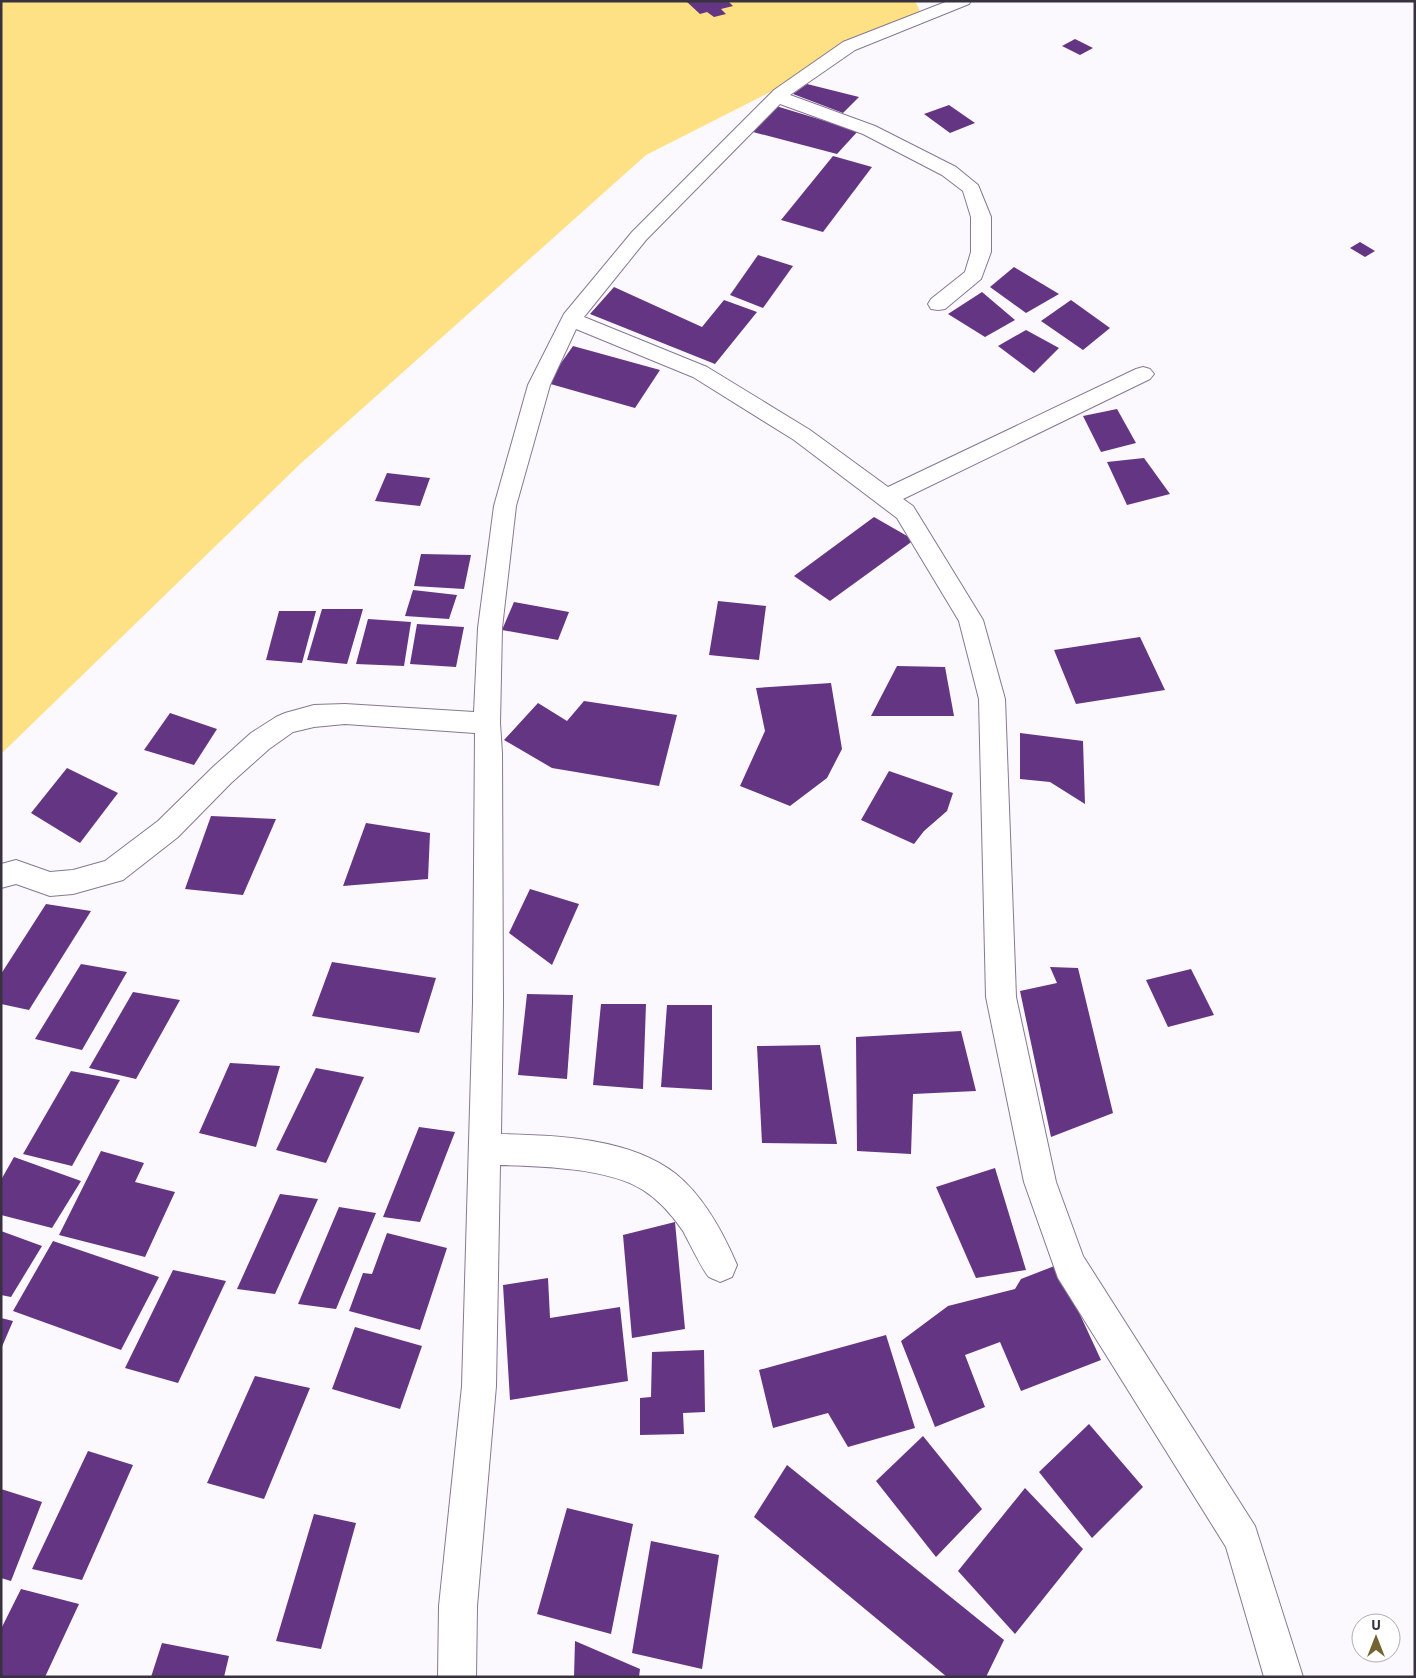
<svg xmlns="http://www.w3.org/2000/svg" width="1416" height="1678" viewBox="0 0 1416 1678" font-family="'IBM Plex Sans',sans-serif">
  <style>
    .green { fill: #fde184 }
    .building { fill: #633582 }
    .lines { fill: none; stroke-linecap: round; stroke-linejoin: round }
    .minor-casing { stroke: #877894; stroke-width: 2 }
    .minor { fill: #fff; fill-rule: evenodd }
  </style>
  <rect width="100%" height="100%" fill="#fbf8fe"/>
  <!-- green -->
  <polygon class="green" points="1,1 915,1 922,15 646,155 299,465 1,754"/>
  <!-- building -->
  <g class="building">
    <polygon points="728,1 733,6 721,9 726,14 714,17 707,12 700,14 687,2"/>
    <polygon points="1075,39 1093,48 1080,55 1062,46"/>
    <polygon points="807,84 859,97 843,113 793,94"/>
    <polygon points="949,105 975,123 950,133 924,114"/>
    <polygon points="776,106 858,131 837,154 753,132"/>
    <polygon points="833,156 872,167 823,232 781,220"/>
    <polygon points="1360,242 1375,251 1365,257 1350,248"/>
    <polygon points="758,255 793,266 763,308 730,295"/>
    <polygon points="1014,267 1059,294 1026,313 990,287"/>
    <polygon points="614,287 702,327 724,300 757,312 715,364 590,314"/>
    <polygon points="982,292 1015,320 985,337 948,314"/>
    <polygon points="1071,300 1110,328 1083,350 1041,321"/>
    <polygon points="1026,330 1059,348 1034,373 998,346"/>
    <polygon points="573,346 660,370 635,408 547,383"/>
    <polygon points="1117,409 1136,443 1101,452 1083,416"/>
    <polygon points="1144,458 1170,494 1127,505 1107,462"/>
    <polygon points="387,473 430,478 420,506 375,501"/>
    <polygon points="874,517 914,540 830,601 794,576"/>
    <polygon points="421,554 471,555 464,589 414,586"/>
    <polygon points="413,590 457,595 449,619 405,616"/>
    <polygon points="718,601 766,606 759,660 709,655"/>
    <polygon points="514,602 569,612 558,640 502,630"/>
    <polygon points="322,609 363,609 347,664 307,660"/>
    <polygon points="279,611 316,611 302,663 266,660"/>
    <polygon points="368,619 411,622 404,666 356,664"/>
    <polygon points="417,624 464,627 456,667 410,664"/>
    <polygon points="1140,637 1165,690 1076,704 1054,650"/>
    <polygon points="897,666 945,667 954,716 871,716"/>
    <polygon points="831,683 842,749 827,778 790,806 740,786 765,731 756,688"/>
    <polygon points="584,701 677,715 659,786 552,768 504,740 538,703 567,721"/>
    <polygon points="170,713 217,729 194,765 144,750"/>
    <polygon points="1020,733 1083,741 1085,804 1050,782 1020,779"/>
    <polygon points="67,768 118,793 80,843 31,813"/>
    <polygon points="889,771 953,793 947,811 924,831 914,844 861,820"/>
    <polygon points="211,816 276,819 243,895 185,889"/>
    <polygon points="366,823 430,833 428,879 343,886"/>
    <polygon points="530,889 579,904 552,965 509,933"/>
    <polygon points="46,904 91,911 29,1010 1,1004 1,974"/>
    <polygon points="332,962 436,978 419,1033 312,1016"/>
    <polygon points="81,964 127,972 82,1050 35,1039"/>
    <polygon points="1050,967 1078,968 1113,1113 1051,1137 1020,991 1057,983"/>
    <polygon points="1191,969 1214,1015 1168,1027 1146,980"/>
    <polygon points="133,992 180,1000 136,1079 89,1068"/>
    <polygon points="527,994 573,995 567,1079 518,1075"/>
    <polygon points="601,1004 646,1004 643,1089 593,1085"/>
    <polygon points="667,1005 712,1005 712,1090 661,1087"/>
    <polygon points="961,1031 976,1091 913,1094 911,1154 857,1151 856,1037"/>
    <polygon points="820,1045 837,1144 762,1143 757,1046"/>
    <polygon points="230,1063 280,1066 256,1147 199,1133"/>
    <polygon points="316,1068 364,1077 326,1163 276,1150"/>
    <polygon points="71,1071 120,1080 72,1166 23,1154"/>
    <polygon points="419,1127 455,1132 420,1222 383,1217"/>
    <polygon points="101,1151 144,1163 135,1182 175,1192 145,1257 59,1235"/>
    <polygon points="14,1157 81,1181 52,1228 1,1215 1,1180"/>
    <polygon points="995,1168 1026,1270 976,1278 936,1187"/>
    <polygon points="280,1194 318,1199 275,1294 237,1289"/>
    <polygon points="339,1207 376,1213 336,1309 298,1304"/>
    <polygon points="675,1222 685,1329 632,1338 623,1235"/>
    <polygon points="1,1231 42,1246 11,1297 1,1295"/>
    <polygon points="387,1233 447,1248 420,1330 349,1311 363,1273 372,1274"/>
    <polygon points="53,1241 159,1277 121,1350 13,1311"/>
    <polygon points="1057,1265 1101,1360 1021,1391 1000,1342 965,1355 985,1407 935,1427 901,1341 948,1306 1015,1289 1021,1279"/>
    <polygon points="173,1270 226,1281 178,1383 125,1368"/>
    <polygon points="548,1278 550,1318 620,1307 628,1381 510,1400 503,1285"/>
    <polygon points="1,1318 13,1321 1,1349"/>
    <polygon points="355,1327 422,1346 400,1409 332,1389"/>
    <polygon points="886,1335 915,1428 848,1447 828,1413 773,1428 759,1370"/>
    <polygon points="704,1350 705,1412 683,1413 684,1434 640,1435 640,1398 651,1397 652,1352"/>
    <polygon points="255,1376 310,1388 264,1499 207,1483"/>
    <polygon points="1089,1424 1143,1487 1092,1538 1039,1472"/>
    <polygon points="923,1436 982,1509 936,1557 876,1481"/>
    <polygon points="88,1451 133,1465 82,1580 32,1569"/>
    <polygon points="787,1465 1004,1640 986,1677 947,1677 754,1517"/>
    <polygon points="1025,1488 1083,1549 1015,1634 958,1571"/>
    <polygon points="1,1489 42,1502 11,1581 1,1578"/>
    <polygon points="567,1508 633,1524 611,1634 537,1614"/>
    <polygon points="314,1514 356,1523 321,1649 276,1641"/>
    <polygon points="651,1541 719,1555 702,1669 632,1653"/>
    <polygon points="21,1589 79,1604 45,1677 1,1677 1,1629"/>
    <polygon points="575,1641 640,1669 639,1677 574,1677"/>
    <polygon points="162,1643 229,1656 224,1677 151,1677"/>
  </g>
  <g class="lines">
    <defs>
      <path id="minor" d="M948,1H971L969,4L855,50L790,95L875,126L956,167L978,185L991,217V252L981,279L945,309L938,310L931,309L928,304L931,299L965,272L971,252V217L963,191L942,175L863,134L780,104L646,240L584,317L707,367L810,430L888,487L1136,369L1143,367L1150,369L1154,374L1150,379L903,499L913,506L983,620L1005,699L1016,997L1056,1182L1083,1256L1255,1526L1303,1677H1264L1226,1547L1058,1278L1024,1182L986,997L979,699L959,621L897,518L794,440L693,377L576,329L550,385L516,506L502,628L500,723L502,753L503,1003L501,1134C556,1135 631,1138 676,1174C704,1197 723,1232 737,1265L732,1277L720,1282C717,1280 712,1279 709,1277C704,1273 688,1240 683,1231C672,1215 659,1200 643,1190C609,1168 540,1166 500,1165L496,1386L477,1606L476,1677H438L439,1606L462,1386L473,1003L475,733L345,724L314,727L293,732L269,749L231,783L178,837L123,880L73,894L50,896L16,884L1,888V864L16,860L50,872L73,870L105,861L158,821L213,767L251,733L276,717L285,713L314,705L345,704L474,712L478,628L494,506L528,385L564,314L632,232L774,90L843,42Z"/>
    </defs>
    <!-- minor casing -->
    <use href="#minor" class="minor-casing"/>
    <!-- minor -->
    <use href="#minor" class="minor"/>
  </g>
  <!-- border -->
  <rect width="1416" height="1678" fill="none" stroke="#38323e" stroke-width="5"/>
  <!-- north arrow -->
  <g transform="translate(1376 1638)"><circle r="24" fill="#ffffff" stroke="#afadb2"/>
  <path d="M0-4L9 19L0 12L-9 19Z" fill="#736431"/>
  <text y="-8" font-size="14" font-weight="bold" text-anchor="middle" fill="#38323e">U</text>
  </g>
</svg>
